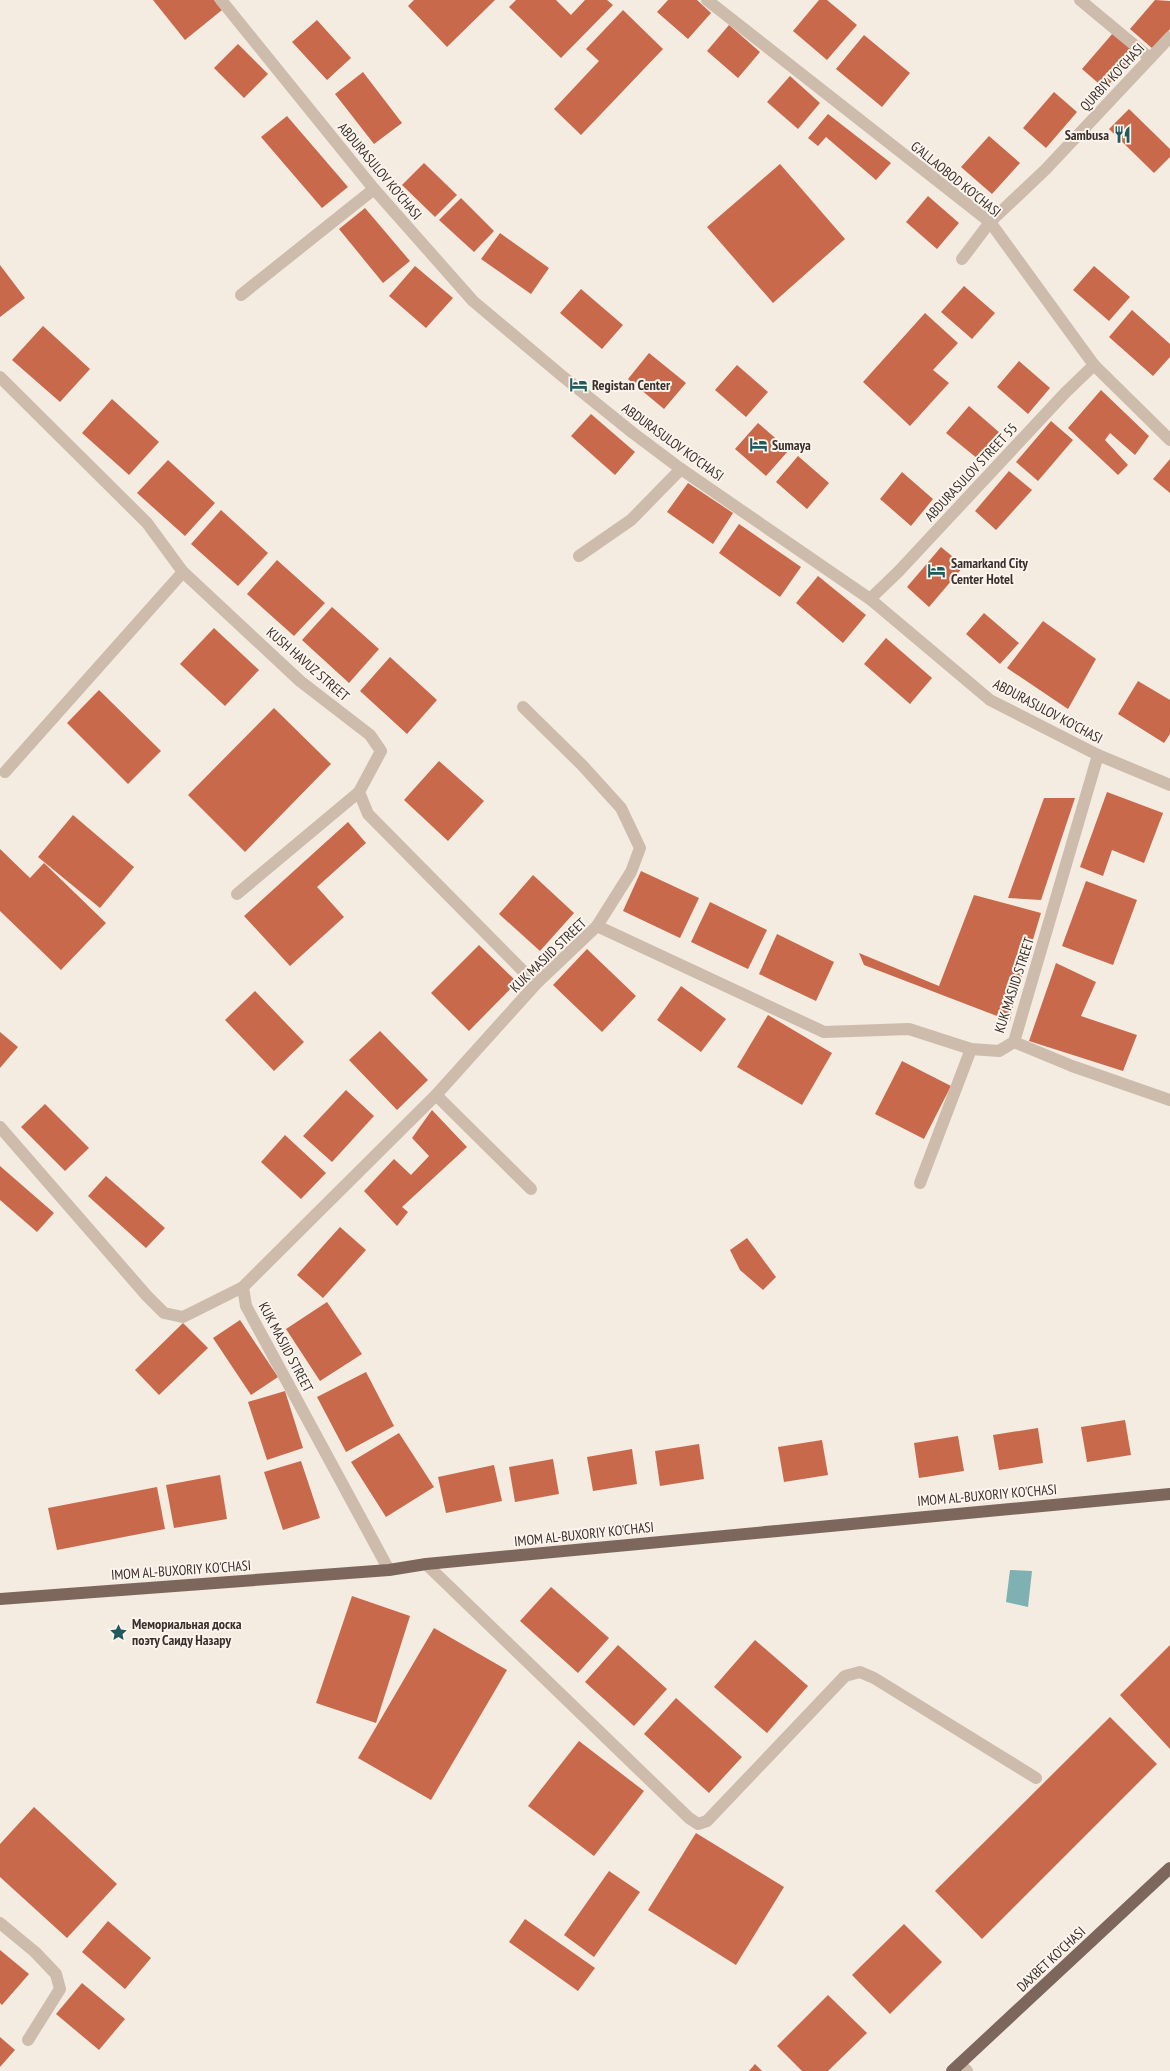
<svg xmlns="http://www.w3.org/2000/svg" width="1170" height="2071" viewBox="0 0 1170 2071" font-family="'PT Sans Narrow',sans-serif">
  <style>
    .water { fill: #7fb0b2 }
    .building { fill: #c8694b }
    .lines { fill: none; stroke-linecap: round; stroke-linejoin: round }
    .minor { stroke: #cdbbac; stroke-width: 12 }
    .major { stroke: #7d675c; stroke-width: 12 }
    .labels { text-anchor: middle; stroke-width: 4; stroke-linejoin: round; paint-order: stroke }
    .street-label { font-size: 14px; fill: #3b302b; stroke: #fbf5ee }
    .poi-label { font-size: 14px; font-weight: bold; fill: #3b302b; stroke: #fbf5ee; text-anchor: start }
  </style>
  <rect width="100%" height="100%" fill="#f4ebe1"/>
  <!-- water -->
  <polygon class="water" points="1010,1570 1032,1571 1028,1607 1006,1602"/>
  <!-- building -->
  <g class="building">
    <polygon points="153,0 214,0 222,10 185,40"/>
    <polygon points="414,0 495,0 447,47 408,6"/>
    <polygon points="516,0 556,0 571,15 585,0 607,0 613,5 561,58 509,7"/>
    <polygon points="668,0 697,0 711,13 688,39 657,12"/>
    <polygon points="819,0 827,0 857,25 827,60 793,31"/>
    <polygon points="1155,0 1170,1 1170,29 1153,49 1130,29"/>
    <polygon points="623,10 663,49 581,135 554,109 599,61 586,49"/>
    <polygon points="317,20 351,58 327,80 292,42"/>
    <polygon points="729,25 760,52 738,78 707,51"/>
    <polygon points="1113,33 1136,53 1105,89 1082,69"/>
    <polygon points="864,35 910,73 882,107 836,69"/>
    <polygon points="238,44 268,74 244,98 214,68"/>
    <polygon points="363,72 402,123 374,144 335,94"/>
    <polygon points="790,76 820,103 798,129 767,102"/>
    <polygon points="1054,92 1077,112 1046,148 1023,128"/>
    <polygon points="1129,109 1170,149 1170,157 1154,173 1109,129"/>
    <polygon points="828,114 891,163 876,180 826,137 818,146 808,138"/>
    <polygon points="287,116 348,187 322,208 261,137"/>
    <polygon points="989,136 1020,163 992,194 961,167"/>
    <polygon points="424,163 457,195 435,217 402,185"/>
    <polygon points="780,164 845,239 773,303 707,227"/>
    <polygon points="928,196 959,223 937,249 906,222"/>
    <polygon points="461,198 494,231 474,252 439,220"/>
    <polygon points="365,208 410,261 383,283 339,229"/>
    <polygon points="500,233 549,268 531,294 481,259"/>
    <polygon points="0,265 25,298 0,317"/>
    <polygon points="415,266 453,298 426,328 389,296"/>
    <polygon points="1094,266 1130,297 1109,321 1073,290"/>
    <polygon points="964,286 995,313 972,339 941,312"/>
    <polygon points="581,289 623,325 602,349 560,313"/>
    <polygon points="1132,310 1170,344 1170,357 1153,376 1109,337"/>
    <polygon points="925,313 958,343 933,370 949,383 910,426 863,382"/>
    <polygon points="43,326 90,369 60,402 12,360"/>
    <polygon points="649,353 686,383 664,409 628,379"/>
    <polygon points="1019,361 1050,388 1028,414 997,387"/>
    <polygon points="737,365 768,392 746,417 715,390"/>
    <polygon points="1101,390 1149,436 1135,455 1110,433 1105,440 1128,465 1118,475 1068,428"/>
    <polygon points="112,399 159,442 129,475 82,433"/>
    <polygon points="969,406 1000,433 978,459 946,433"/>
    <polygon points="591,414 635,452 615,475 571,436"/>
    <polygon points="1051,421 1073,440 1038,481 1016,462"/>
    <polygon points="758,423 789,450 766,476 735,449"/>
    <polygon points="798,456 829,483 807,509 776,482"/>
    <polygon points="1170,459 1170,493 1153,479"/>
    <polygon points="168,460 215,503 185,536 137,493"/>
    <polygon points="1009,471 1032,490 996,530 975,511"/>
    <polygon points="902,472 933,499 911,526 880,499"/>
    <polygon points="688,483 733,513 713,544 667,512"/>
    <polygon points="221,510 268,553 238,586 191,544"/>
    <polygon points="739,524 801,567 780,597 719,553"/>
    <polygon points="941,547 964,566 929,607 907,587"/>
    <polygon points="277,560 325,603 294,636 247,594"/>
    <polygon points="818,576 866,615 843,643 796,603"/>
    <polygon points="332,607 379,649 349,683 302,640"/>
    <polygon points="984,613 1019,643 1000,664 966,634"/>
    <polygon points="1043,621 1096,659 1068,709 1007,668"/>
    <polygon points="214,628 259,670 225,706 180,664"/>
    <polygon points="886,638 932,678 910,704 864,664"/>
    <polygon points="390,657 437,700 407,734 360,691"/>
    <polygon points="1138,681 1170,700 1170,734 1164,743 1118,714"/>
    <polygon points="99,690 161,751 128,784 67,723"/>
    <polygon points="274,708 331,764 245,852 188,795"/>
    <polygon points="439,761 484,801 448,841 404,800"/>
    <polygon points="1107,792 1163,813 1144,863 1112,850 1103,876 1080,867"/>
    <polygon points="1044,798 1075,798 1041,900 1008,898"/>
    <polygon points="73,815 134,867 100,908 38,857"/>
    <polygon points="348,822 366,843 317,887 344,917 290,966 244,916"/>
    <polygon points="0,849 30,878 44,863 106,923 61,970 0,911"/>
    <polygon points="641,871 699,898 680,938 623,911"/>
    <polygon points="533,875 574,913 540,951 499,914"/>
    <polygon points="1086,881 1137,900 1113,965 1062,946"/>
    <polygon points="974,895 1041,913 1013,1006 1010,1021 864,965 859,953 939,986"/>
    <polygon points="710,902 767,930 748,969 691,942"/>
    <polygon points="777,934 834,962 816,1001 759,974"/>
    <polygon points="479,945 517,982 469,1031 431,993"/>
    <polygon points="587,949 636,996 602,1032 553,985"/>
    <polygon points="1056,963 1096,982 1081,1016 1137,1035 1123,1071 1029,1041"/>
    <polygon points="681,986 726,1019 701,1052 657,1020"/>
    <polygon points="255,991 304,1042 274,1071 225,1020"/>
    <polygon points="768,1015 832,1053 802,1105 737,1067"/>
    <polygon points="380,1031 428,1080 397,1110 349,1060"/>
    <polygon points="0,1032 18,1047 0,1068"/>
    <polygon points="902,1061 951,1086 924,1139 875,1114"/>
    <polygon points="346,1090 374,1116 332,1162 303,1136"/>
    <polygon points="45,1104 89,1148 65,1171 21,1127"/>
    <polygon points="432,1110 467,1147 402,1207 408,1212 397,1226 364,1191 394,1159 411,1175 429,1156 412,1138"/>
    <polygon points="285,1135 326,1173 301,1199 261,1162"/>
    <polygon points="0,1166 54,1213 37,1232 0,1200"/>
    <polygon points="106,1176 165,1228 146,1248 88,1196"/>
    <polygon points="340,1227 366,1250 323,1298 297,1275"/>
    <polygon points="747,1238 776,1277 763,1290 740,1270 730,1250"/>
    <polygon points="327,1302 362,1354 320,1381 286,1329"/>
    <polygon points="240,1320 278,1377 251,1395 213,1338"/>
    <polygon points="183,1323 208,1348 159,1395 135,1370"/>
    <polygon points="366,1372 394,1426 346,1452 317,1397"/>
    <polygon points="285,1391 303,1448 267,1460 248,1402"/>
    <polygon points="1125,1420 1131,1455 1087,1462 1081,1427"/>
    <polygon points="1038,1428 1043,1463 999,1470 993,1435"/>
    <polygon points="399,1433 434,1487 386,1517 351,1462"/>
    <polygon points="958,1436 964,1471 919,1478 914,1443"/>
    <polygon points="822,1440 828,1475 784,1482 778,1447"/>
    <polygon points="699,1444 704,1479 660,1486 655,1451"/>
    <polygon points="632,1449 637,1484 593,1491 587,1457"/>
    <polygon points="553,1459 559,1494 515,1502 509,1467"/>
    <polygon points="301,1461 320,1518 283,1530 264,1472"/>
    <polygon points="494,1465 502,1501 446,1513 438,1477"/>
    <polygon points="220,1475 227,1519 174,1528 166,1485"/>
    <polygon points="157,1487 165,1529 57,1550 48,1508"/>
    <polygon points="551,1587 609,1638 578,1673 520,1621"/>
    <polygon points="352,1596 410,1616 376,1723 316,1703"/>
    <polygon points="434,1628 507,1670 431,1800 358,1758"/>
    <polygon points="755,1640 808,1686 767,1733 714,1687"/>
    <polygon points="618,1645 667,1689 634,1726 585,1682"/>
    <polygon points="1170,1645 1170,1749 1120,1695"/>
    <polygon points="676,1698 742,1757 709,1793 644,1734"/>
    <polygon points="1110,1717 1157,1764 982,1939 935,1891"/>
    <polygon points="579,1741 644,1791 594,1856 528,1806"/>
    <polygon points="34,1807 117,1884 67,1938 0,1877 0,1844"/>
    <polygon points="696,1833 784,1887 736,1965 648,1910"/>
    <polygon points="609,1871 640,1892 594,1957 564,1935"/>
    <polygon points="525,1919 595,1968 578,1991 509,1942"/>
    <polygon points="108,1921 151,1958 125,1989 82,1952"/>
    <polygon points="904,1924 942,1962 890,2014 852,1975"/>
    <polygon points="0,1950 29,1974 2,2005 0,2003"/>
    <polygon points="82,1983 125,2019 99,2050 56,2014"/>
    <polygon points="828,1995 867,2033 828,2071 802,2071 777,2046"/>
    <polygon points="0,2037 15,2050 0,2067"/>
    <polygon points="755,2064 762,2071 749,2071"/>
  </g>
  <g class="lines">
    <!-- minor -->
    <g class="minor">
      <polyline points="221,0 374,189 473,301 561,375 633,433 681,469 870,599 990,700 1098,755 1170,785"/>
      <polyline points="707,0 990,222 1094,365 1170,440"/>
      <polyline points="1080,0 1150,58"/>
      <polyline points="962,259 990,222 1046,169 1170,37"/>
      <polyline points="241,295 374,189"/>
      <polyline points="0,377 147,523 183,572 300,681 370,735 381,751 359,792 368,814 536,984"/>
      <polyline points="579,556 631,520 681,469"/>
      <polyline points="870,599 899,571 1065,393 1094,365"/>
      <polyline points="523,707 582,765 621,808 640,848 631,872 597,926"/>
      <polyline points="5,772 183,572"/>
      <polyline points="237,894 359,792"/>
      <polyline points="1014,1042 1072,1066 1170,1100"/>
      <polyline points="436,1095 531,1189"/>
      <polyline points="0,1127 147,1296 164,1313 183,1317 243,1287"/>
      <polyline points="920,1183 971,1049"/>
      <polyline points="426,1564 689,1818 698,1824 707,1821 845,1676 860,1672 874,1678 1036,1778"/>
      <polyline points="389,1570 246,1306 243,1287 436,1095 536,984 597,926 824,1032 909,1029 971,1049 999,1051 1014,1042 1098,755"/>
      <polyline points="0,1923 35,1952 56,1974 60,1989 28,2040"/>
      <polyline points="960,2064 967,2071"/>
    </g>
    <!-- major -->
    <g class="major">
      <polyline points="0,1599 389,1570 426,1564 1170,1494"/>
      <polyline points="952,2071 1170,1868"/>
    </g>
  </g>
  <!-- icons -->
  <defs>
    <symbol id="restaurant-bare" viewBox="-9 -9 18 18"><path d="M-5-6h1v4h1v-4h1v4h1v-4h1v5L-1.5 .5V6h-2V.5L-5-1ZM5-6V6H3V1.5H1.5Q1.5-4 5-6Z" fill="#1f5a5e" stroke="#fbf5ee" stroke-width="2.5" paint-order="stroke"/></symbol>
    <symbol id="hotel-bare" viewBox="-9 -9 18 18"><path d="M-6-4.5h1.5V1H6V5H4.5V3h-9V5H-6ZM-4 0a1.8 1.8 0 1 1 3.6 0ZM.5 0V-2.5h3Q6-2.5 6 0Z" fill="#1f5a5e" stroke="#fbf5ee" stroke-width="2.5" paint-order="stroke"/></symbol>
    <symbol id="sight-bare" viewBox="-9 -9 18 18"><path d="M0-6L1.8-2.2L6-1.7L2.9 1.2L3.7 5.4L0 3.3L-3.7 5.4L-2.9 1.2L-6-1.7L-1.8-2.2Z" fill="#1f5a5e" stroke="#fbf5ee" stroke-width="2.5" paint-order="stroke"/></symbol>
  </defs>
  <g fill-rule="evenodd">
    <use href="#restaurant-bare" x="1110" y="122" width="25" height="25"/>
    <use href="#hotel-bare" x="566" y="372" width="25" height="25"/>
    <use href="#hotel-bare" x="746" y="432" width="25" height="25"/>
    <use href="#hotel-bare" x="924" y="558" width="25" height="25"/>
    <use href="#sight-bare" x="106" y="1620" width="25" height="25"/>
  </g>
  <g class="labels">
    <!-- street labels -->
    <g class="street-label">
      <text transform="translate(1112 77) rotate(-47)" y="5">QURBIY KO'CHASI</text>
      <text transform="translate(380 171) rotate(50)" y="5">ABDURASULOV KO'CHASI</text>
      <text transform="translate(956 179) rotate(39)" y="5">G'ALLAOBOD KO'CHASI</text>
      <text transform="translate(673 442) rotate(36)" y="5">ABDURASULOV KO'CHASI</text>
      <text transform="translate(971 472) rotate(-47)" y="5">ABDURASULOV STREET 55</text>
      <text transform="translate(308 664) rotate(41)" y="5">KUSH HAVUZ STREET</text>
      <text transform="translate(1048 711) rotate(28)" y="5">ABDURASULOV KO'CHASI</text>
      <text transform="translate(548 955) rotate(-44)" y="5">KUK MASJID STREET</text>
      <text transform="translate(1014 985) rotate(-72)" y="5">KUK MASJID STREET</text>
      <text transform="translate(286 1347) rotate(62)" y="5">KUK MASJID STREET</text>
      <text transform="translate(987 1495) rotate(-5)" y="5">IMOM AL-BUXORIY KO'CHASI</text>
      <text transform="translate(584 1534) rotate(-6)" y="5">IMOM AL-BUXORIY KO'CHASI</text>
      <text transform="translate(181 1570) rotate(-4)" y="5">IMOM AL-BUXORIY KO'CHASI</text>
      <text transform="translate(1051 1959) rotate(-43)" y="5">DAXBET KO'CHASI</text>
    </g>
    <!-- poi labels -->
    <g class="poi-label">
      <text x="1109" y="140" text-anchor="end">Sambusa</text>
      <text x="592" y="390">Registan Center</text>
      <text x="772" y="450">Sumaya</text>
      <text x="951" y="568">Samarkand City<tspan x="951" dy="16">Center Hotel</tspan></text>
      <text x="132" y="1629">Мемориальная доска<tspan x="132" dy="16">поэту Саиду Назару</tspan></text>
    </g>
  </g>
</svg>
